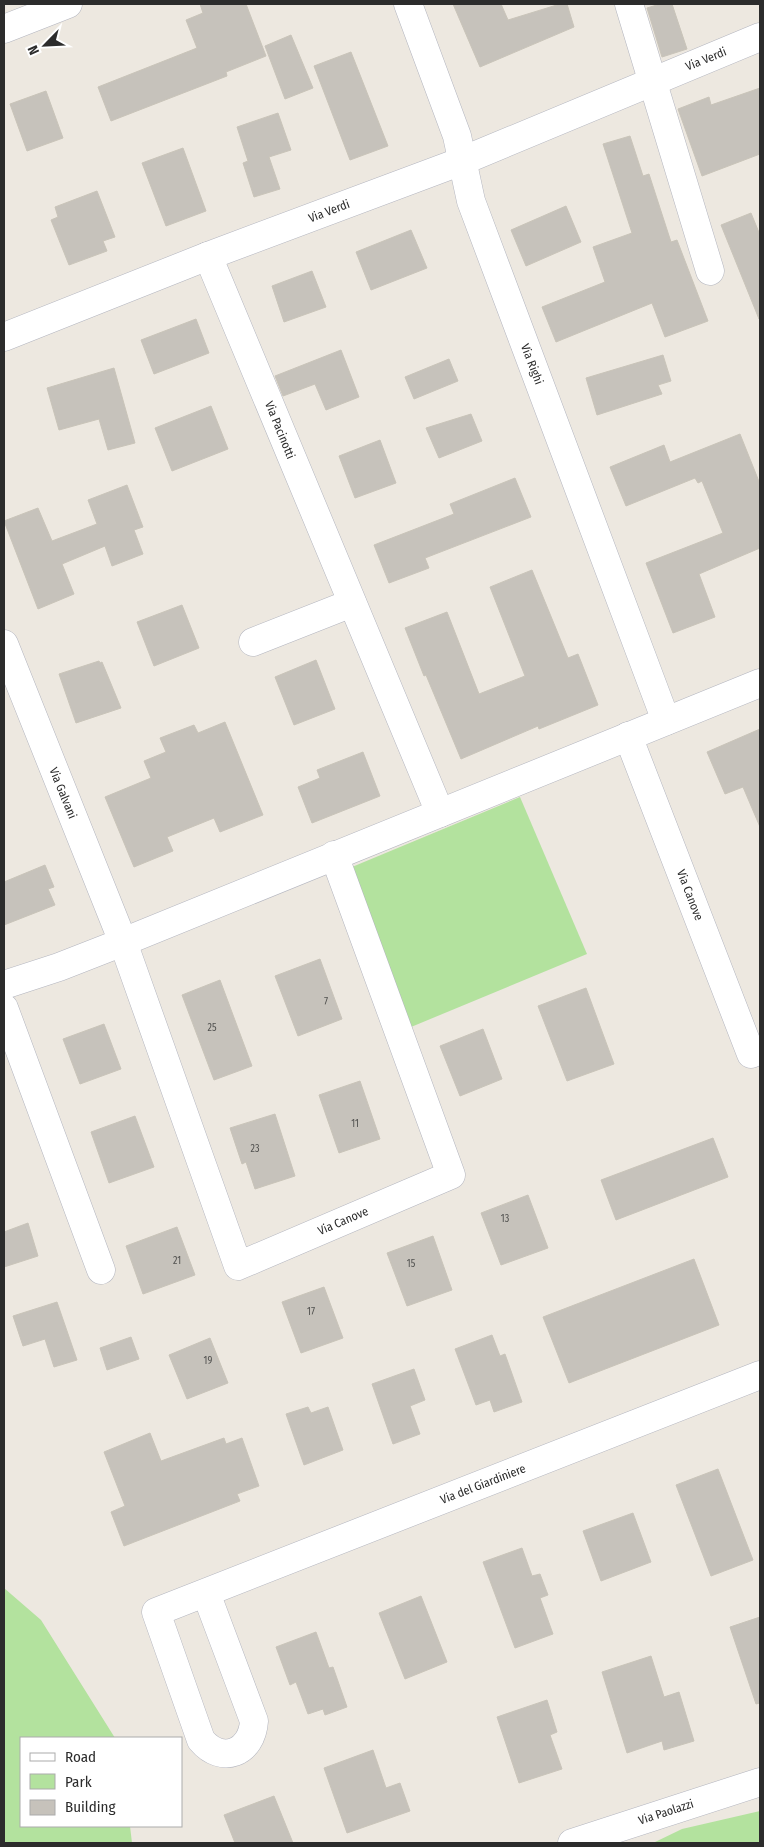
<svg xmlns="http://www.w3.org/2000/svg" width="764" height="1847" viewBox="0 0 764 1847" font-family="'Fira Sans Condensed',sans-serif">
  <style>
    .green { fill: #b3e29e }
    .building { fill: #c6c2bb; stroke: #c9c4b9 }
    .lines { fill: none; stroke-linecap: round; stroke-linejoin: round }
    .minor-casing { stroke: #b3b5bf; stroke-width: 29 }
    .tertiary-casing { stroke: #b3b5bf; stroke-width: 29 }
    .minor { stroke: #fff; stroke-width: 28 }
    .tertiary { stroke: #fff; stroke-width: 28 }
    .labels { text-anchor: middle; stroke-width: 4; stroke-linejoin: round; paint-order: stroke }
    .number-label { font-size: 10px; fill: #525250 }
    .street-label { font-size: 12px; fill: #2c2c2c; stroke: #fff }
  </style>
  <rect width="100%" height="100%" fill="#ede8e0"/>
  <!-- green -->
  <g class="green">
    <polygon points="520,797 587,954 399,1032 340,872"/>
    <polygon points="4,1588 41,1620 115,1738 21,1738 21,1826 130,1826 132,1843 4,1843"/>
    <polygon points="760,1811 760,1843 653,1843 682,1829"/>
  </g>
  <!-- building -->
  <g class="building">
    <polygon points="200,4 246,4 266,56 226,72 227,76 111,121 98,87 197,48 186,20 203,13"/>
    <polygon points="453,4 501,4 508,20 560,4 567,4 574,27 480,67"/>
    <polygon points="660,4 672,4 687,49 662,57 647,8"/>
    <polygon points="291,35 313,88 285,99 265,46"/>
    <polygon points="351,52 388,146 350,160 314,66"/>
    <polygon points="760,88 760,154 702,176 678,109 709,97 711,105"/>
    <polygon points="46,91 63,138 27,151 10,104"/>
    <polygon points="278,113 291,150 269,157 280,189 254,197 243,163 248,161 237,127"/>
    <polygon points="630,136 643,176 649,174 671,242 677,240 708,321 665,337 652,303 556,342 542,307 605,282 593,247 632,233 603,144"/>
    <polygon points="183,148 206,211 166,226 142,163"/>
    <polygon points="97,191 115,237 103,241 107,251 69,265 51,220 58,217 55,207"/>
    <polygon points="566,206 581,242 526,266 511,230"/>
    <polygon points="751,213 760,235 759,319 721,225"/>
    <polygon points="411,230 427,268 371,290 356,252"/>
    <polygon points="312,271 326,307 284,322 272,286"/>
    <polygon points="196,319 209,353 154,374 141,340"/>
    <polygon points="341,350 359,397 326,410 315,384 283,396 275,376"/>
    <polygon points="663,355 671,381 658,385 662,394 597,415 586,378"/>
    <polygon points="449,359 458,381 414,399 405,377"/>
    <polygon points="114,368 135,443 108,450 99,419 59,430 47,388"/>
    <polygon points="211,406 228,449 172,471 155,428"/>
    <polygon points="471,414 482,441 439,458 426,428"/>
    <polygon points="740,434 760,484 760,548 699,574 715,617 673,633 646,563 723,533 702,481 698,483 695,478 626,506 610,467 664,445 670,462"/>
    <polygon points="380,440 396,483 355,498 339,456"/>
    <polygon points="515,478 531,517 425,558 429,568 389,583 374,545 454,514 450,504"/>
    <polygon points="127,485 143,527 134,530 143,554 112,566 105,546 62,564 74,594 38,609 4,521 38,508 52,541 97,524 88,500"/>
    <polygon points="532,570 568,658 578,654 598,705 539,729 538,726 461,759 426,675 424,676 405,628 447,612 479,694 525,676 490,587"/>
    <polygon points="182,605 199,648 154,666 137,622"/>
    <polygon points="316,660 335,709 294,725 275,677"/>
    <polygon points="99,661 100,663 102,662 121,708 76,723 59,674"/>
    <polygon points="225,722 263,815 220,832 214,818 167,837 173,851 134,867 105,797 151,778 144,761 166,752 160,738 194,725 198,733"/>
    <polygon points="760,729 760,827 743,787 725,794 707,752"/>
    <polygon points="363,752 380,796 312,823 298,787 320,778 317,770"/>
    <polygon points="45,865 54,887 48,889 55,905 4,925 4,882"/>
    <polygon points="320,959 342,1019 298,1036 275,976"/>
    <polygon points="220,980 252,1066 214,1080 182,995"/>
    <polygon points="586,988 614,1064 567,1081 538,1006"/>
    <polygon points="104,1024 121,1069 80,1084 63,1039"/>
    <polygon points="483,1029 502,1079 460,1096 440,1046"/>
    <polygon points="360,1081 380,1139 339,1153 319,1095"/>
    <polygon points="275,1114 295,1176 255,1189 246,1162 242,1164 230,1128"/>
    <polygon points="135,1116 154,1167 109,1183 91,1132"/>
    <polygon points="713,1138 728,1177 616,1220 601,1180"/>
    <polygon points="528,1195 548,1248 501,1265 481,1213"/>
    <polygon points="28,1223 38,1256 4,1267 4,1232"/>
    <polygon points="177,1227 195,1275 143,1294 126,1246"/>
    <polygon points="433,1236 452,1290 407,1306 387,1253"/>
    <polygon points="694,1259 719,1325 569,1383 543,1317"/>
    <polygon points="324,1287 343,1338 301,1353 282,1302"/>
    <polygon points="57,1302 77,1360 54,1367 45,1339 23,1346 13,1316"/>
    <polygon points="492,1335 500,1356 505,1354 522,1402 494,1412 490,1400 476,1405 455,1349"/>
    <polygon points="131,1337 139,1359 107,1370 100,1348"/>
    <polygon points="210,1338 228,1383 187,1399 169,1355"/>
    <polygon points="414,1369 425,1400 410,1406 420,1434 393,1444 372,1384"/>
    <polygon points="308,1407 311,1413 328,1407 343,1450 304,1465 286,1414"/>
    <polygon points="150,1433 161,1461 224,1438 226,1444 242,1438 259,1486 237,1494 240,1501 124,1546 111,1512 125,1506 104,1452"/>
    <polygon points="718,1469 753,1560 711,1576 676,1485"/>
    <polygon points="633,1513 651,1562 601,1581 583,1531"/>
    <polygon points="522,1548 532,1576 540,1574 548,1595 540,1598 553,1634 515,1648 483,1562"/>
    <polygon points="421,1596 447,1662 405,1679 379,1613"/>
    <polygon points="760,1617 760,1703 756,1704 730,1627"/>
    <polygon points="316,1632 329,1668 333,1667 347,1707 325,1715 323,1709 308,1714 296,1682 290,1685 276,1647"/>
    <polygon points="651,1656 664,1697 679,1692 694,1741 664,1750 662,1741 627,1753 602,1672"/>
    <polygon points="547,1700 557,1732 550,1735 562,1769 519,1783 497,1717"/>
    <polygon points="373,1750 386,1788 400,1783 410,1811 347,1833 324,1768"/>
    <polygon points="274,1796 293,1843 235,1843 224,1815"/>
  </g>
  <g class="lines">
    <defs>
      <g id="minor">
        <polyline points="408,4 457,136 471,201 666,721"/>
        <polyline points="629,4 710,271"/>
        <polyline points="4,29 68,4"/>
        <polyline points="208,256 440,813"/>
        <polyline points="4,337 208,256 462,161 760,37"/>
        <polyline points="253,642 352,603"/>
        <polyline points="4,644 123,942 238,1266 451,1175 334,855"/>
        <polyline points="628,736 751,1054"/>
        <polyline points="4,1008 101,1270"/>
        <path d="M206,1593L254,1721C252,1753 222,1765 201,1740L156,1612L760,1375"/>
        <polyline points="572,1843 760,1782"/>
      </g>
      <polyline id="tertiary" points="4,985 59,967 123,942 760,683"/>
    </defs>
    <!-- minor casing -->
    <use href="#minor" class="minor-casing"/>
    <!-- tertiary casing -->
    <use href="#tertiary" class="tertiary-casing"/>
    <!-- minor -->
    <use href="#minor" class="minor"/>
    <!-- tertiary -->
    <use href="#tertiary" class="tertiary"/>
  </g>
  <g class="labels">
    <!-- number labels -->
    <g class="number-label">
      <text x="326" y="1005">7</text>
      <text x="212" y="1031">25</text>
      <text x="355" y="1127">11</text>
      <text x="255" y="1152">23</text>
      <text x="505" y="1222">13</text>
      <text x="177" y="1264">21</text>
      <text x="411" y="1267">15</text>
      <text x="311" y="1315">17</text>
      <text x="208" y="1364">19</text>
    </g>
    <!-- street labels -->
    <g class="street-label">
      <text transform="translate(706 59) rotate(-22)" y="4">Via Verdi</text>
      <text transform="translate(329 211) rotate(-21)" y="4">Via Verdi</text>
      <text transform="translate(532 364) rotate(69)" y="4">Via Righi</text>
      <text transform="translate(280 430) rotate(68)" y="4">Via Pacinotti</text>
      <text transform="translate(63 793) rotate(68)" y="4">Via Galvani</text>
      <text transform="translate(690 895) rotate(69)" y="4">Via Canove</text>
      <text transform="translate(343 1221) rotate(-23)" y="4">Via Canove</text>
      <text transform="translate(483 1484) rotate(-21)" y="4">Via del Giardiniere</text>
      <text transform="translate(666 1812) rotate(-18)" y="4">Via Paolazzi</text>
    </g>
  </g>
  <!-- border -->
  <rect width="764" height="1847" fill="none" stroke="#2c2c2c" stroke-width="10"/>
  <!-- legend -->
  <rect x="20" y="1737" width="162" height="90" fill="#ffffff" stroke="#ababab"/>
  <rect x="30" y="1753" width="25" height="8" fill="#ffffff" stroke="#ababab"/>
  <text x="65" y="1762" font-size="15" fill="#2c2c2c">Road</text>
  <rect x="30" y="1774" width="25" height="15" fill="#b3e29e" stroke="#ababab"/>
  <text x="65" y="1787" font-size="15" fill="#2c2c2c">Park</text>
  <rect x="30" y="1800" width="25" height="15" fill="#c6c2bb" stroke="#ababab"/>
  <text x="65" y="1812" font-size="15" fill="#2c2c2c">Building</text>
  <!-- north arrow -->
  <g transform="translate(45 45) rotate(246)" stroke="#ffffff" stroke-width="4" paint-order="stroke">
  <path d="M0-4L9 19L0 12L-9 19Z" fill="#2c2c2c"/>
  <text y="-8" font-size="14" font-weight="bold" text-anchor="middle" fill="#2c2c2c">N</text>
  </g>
</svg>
